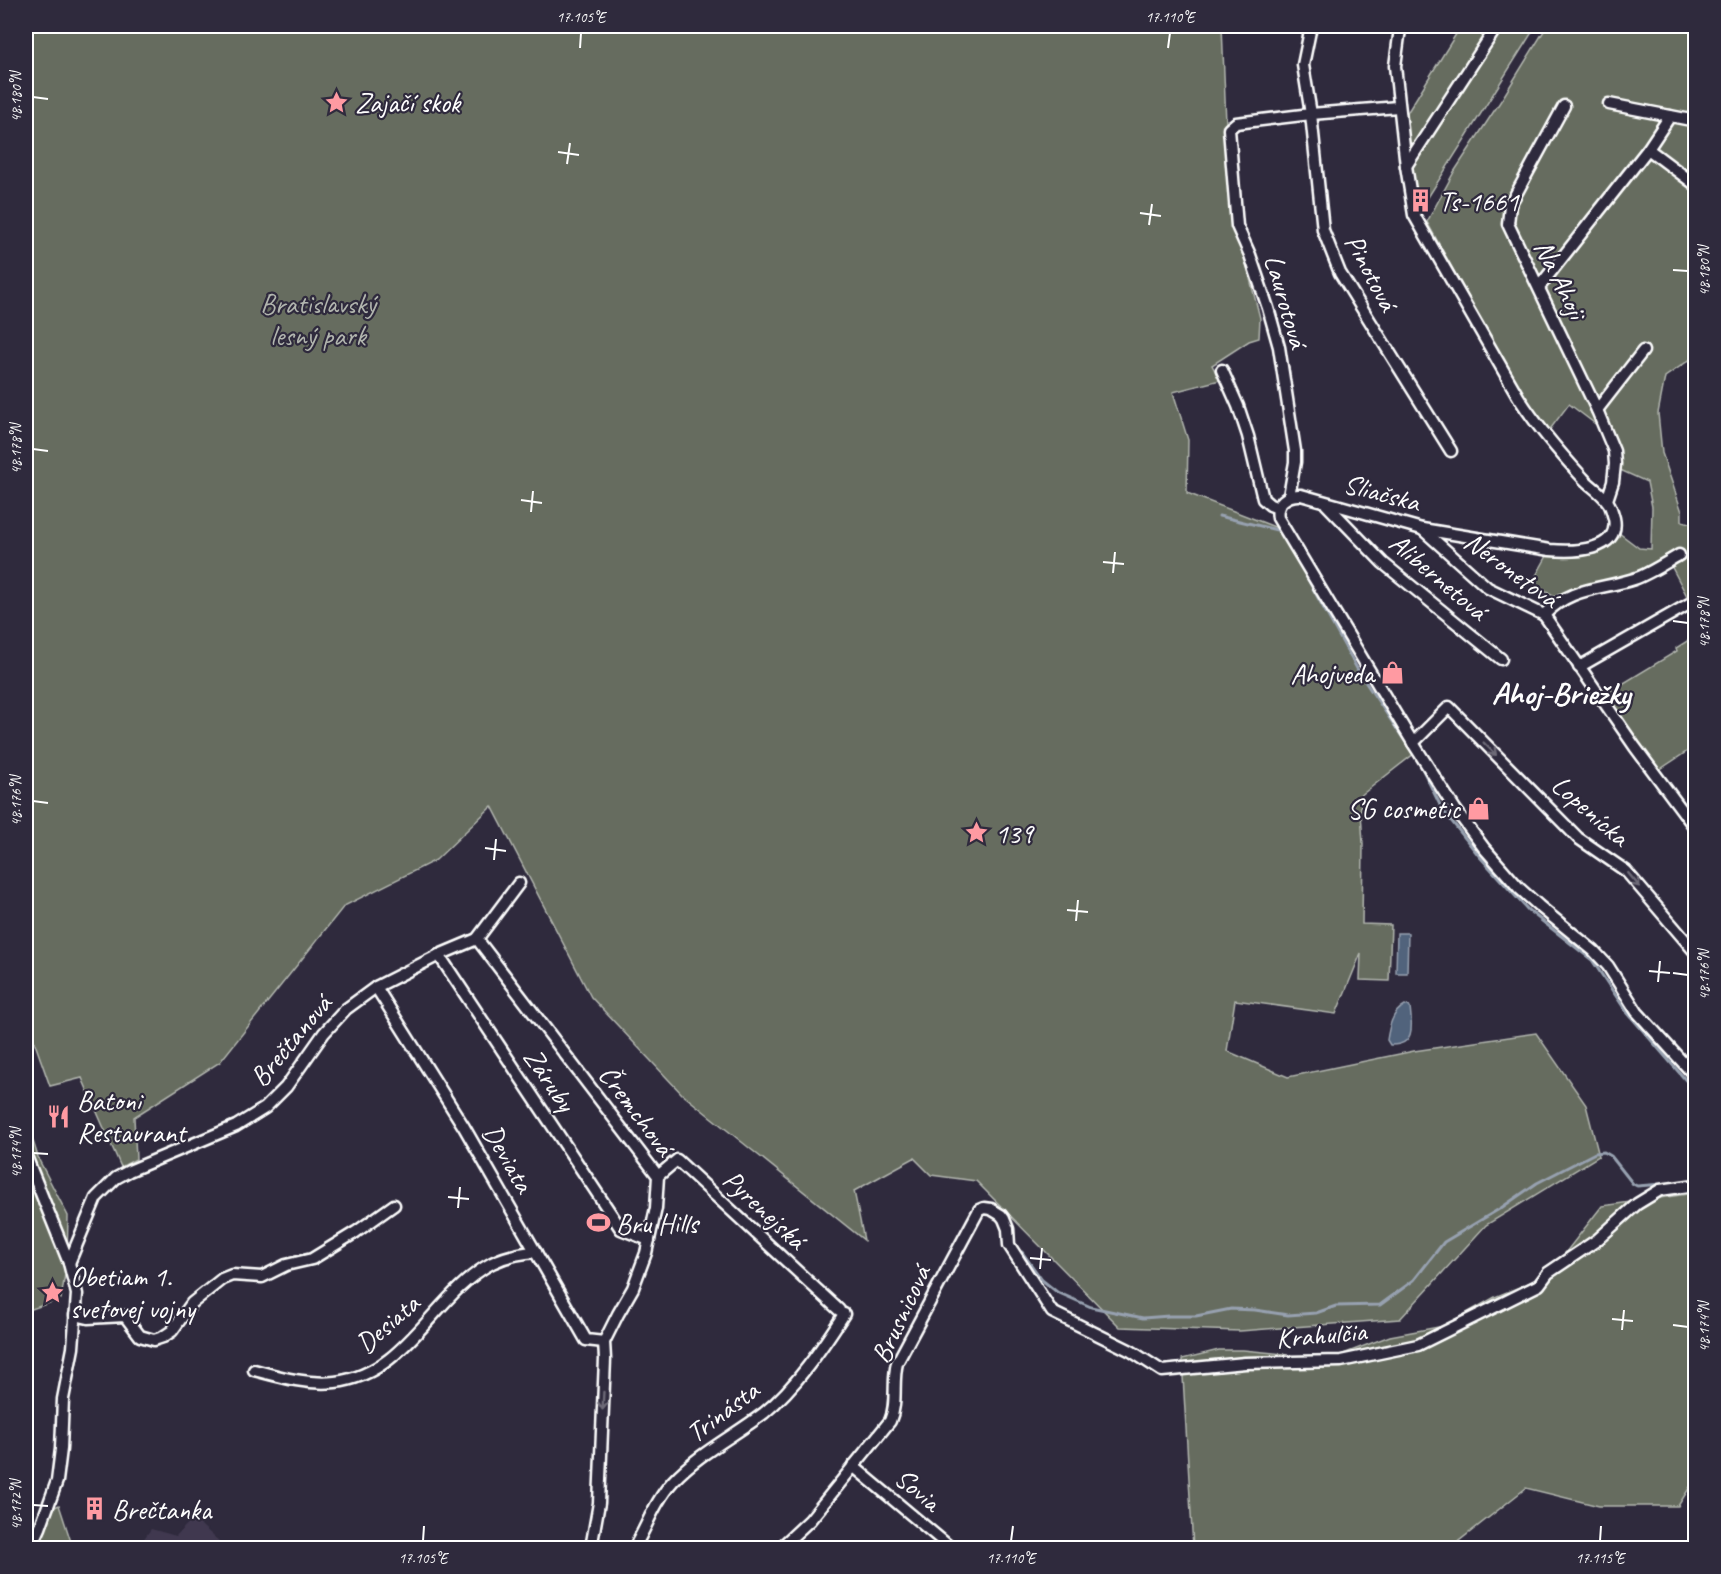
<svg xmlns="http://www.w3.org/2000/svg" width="1721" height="1574" viewBox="0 0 1721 1574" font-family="Caveat,sans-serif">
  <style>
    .built { fill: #40394f }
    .green { fill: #666c5f; stroke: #b2b6af; stroke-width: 1.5 }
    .water { fill: #51637c; stroke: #97a1b0; stroke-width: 1.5 }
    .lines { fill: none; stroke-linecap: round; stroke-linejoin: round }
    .stream { stroke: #97a1b0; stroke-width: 3 }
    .minor-casing { stroke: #fff; stroke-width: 15 }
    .minor { stroke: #2f2a3d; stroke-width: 10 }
    .oneway { stroke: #6d6a77 }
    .ticks { fill: none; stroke: #fff; stroke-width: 2 }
    .labels { text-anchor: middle; stroke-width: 4.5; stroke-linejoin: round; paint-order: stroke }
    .poi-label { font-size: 28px; fill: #fff; stroke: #2f2a3d; text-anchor: start }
    .street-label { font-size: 28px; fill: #fff; stroke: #2f2a3d }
    .park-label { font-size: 28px; fill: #b2b6af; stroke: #2f2a3d }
    .quarter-label { font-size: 32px; font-weight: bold; fill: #fff; stroke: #2f2a3d }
    .neatline { fill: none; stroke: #fff; stroke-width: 2 }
    .ticks-label { font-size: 15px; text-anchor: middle; fill: #fff }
  </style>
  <rect width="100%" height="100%" fill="#2f2a3d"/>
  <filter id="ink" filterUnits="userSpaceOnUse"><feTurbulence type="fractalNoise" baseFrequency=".0167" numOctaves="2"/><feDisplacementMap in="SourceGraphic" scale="12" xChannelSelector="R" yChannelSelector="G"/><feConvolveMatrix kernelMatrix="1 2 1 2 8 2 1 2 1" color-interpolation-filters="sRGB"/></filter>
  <g filter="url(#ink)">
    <!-- built -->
    <polygon class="built" points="193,1518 222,1544 217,1548 110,1548 143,1540 151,1529 176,1536"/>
    <!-- green -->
    <g class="green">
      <polygon points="26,26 1222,26 1229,196 1260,318 1259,338 1249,341 1212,365 1220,380 1173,392 1188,440 1187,493 1280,529 1360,674 1415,753 1360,796 1363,844 1362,924 1391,925 1389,981 1360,980 1361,953 1336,1014 1235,1000 1227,1051 1288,1077 1414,1051 1536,1033 1586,1105 1599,1156 1486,1225 1400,1319 1240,1331 1120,1327 976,1181 931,1175 914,1158 854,1191 864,1240 682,1094 591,997 492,806 436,860 344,906 220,1062 134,1117 136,1159 121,1167 82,1078 50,1086 26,1018"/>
      <polygon points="1461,26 1536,26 1427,199 1414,197 1404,118"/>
      <path d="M1547,26H1695V356L1665,377L1658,413L1662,453L1682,512V521L1689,523L1695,519V594L1688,598L1667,558L1634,575L1584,586L1556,598L1532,583L1547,556C1565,557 1590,559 1606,548C1611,545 1615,538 1619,533L1639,548L1651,549L1652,507L1647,482L1609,465L1608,453L1598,426L1569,404L1548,432L1523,397L1427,222L1454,172L1502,99Z"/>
      <polygon points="1695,636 1695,746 1659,770 1604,695 1677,651 1676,648"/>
      <polygon points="26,1119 39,1160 68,1216 67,1262 61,1299 26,1311"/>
      <polygon points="1695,1193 1695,1479 1678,1506 1599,1506 1526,1488 1450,1548 1193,1548 1182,1359 1219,1350 1243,1350 1284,1354 1312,1366 1390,1336 1444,1326 1495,1297 1548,1275 1602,1206"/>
      <polygon points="59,1505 73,1548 36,1548 55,1507"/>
    </g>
    <!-- water -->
    <g class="water">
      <polygon points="1397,933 1408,933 1407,973 1396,973"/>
      <path d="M1405,1005L1410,1007C1412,1025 1416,1046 1390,1045L1387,1040C1389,1027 1392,1012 1405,1005Z"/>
    </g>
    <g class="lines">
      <!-- stream -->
      <g class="stream">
        <polyline points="1219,516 1281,531"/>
        <polyline points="1300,565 1360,674 1419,762 1442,809 1480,857 1528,910 1592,960 1626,1011 1696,1092"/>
        <polyline points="1022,1252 1042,1280 1057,1292 1091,1307 1143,1318 1169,1316 1196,1316 1231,1309 1255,1310 1288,1315 1316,1313 1336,1306 1380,1305 1414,1280 1444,1242 1501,1208 1537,1183 1595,1153 1604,1152 1611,1156 1633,1184 1637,1186 1663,1184"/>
      </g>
      <defs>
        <g id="minor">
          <polyline points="1311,26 1303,65 1311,114 1323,230 1340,273 1451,451"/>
          <path d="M1401,26L1399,36L1395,66L1406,166L1414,215L1519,398C1538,428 1559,452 1583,478C1590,486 1601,492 1607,501C1611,505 1612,512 1614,518C1621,552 1572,552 1550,550L1422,529L1301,495C1287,494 1275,503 1278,518L1413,743L1455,809L1484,848L1519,888L1539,906L1594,951L1608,966L1637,1012L1696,1077"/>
          <polyline points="1609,104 1696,121"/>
          <polyline points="1564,106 1510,205 1508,224 1597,410 1614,451 1615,464 1613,482 1607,500"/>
          <polyline points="1648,149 1696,185"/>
          <polyline points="1406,166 1494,31"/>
          <polyline points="1539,287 1648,149 1670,116"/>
          <polyline points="1222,370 1238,406 1248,436 1263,499 1270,505 1278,508"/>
          <polyline points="1597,410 1643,351"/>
          <polyline points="1289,496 1295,462 1295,451 1279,347 1268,308 1250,255 1237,226 1229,129 1236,123 1311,114 1398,107"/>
          <polyline points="1326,504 1383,563 1501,659"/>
          <polyline points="1422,529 1488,588 1544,615 1635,747 1696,829"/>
          <path d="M1544,615C1570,587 1600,590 1634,579C1649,574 1665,563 1679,555"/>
          <polyline points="1579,667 1696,600"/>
          <polyline points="1413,743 1449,707 1578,838 1626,871 1696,953"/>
          <polyline points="477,939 658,1176 656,1208 646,1253 633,1288 618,1314 604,1342 605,1359 599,1503 591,1548"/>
          <polyline points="439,955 621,1229 649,1240"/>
          <polyline points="376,987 464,1127 586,1340 604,1342"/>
          <polyline points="26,1156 69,1263 77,1294 73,1348 63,1399 61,1449 57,1481 40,1528 31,1548"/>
          <polyline points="658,1176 677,1160 839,1310"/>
          <polyline points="69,1263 96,1198 116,1178 129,1171 236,1126 265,1108 286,1087 324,1033 346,1009 376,987 439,955 477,939 519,883"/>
          <polyline points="75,1315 88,1318 125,1316 140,1336 154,1340 163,1337 172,1331 192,1303 222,1279 232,1275 262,1277 286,1265 312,1259 356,1232 394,1205"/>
          <path d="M254,1370C280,1377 307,1385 335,1382C407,1374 433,1295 492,1263C506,1256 520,1253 536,1252"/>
          <polyline points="853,1466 951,1548"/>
          <path d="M634,1548C647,1526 655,1501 673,1481C699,1453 734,1436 764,1413C796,1387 822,1348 844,1314"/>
          <path d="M780,1548L810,1520L890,1421C898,1403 892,1382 897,1363L979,1210L984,1208L991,1209L1001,1215L1004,1219L1008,1229L1009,1245L1052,1312L1131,1351L1162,1371L1245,1363L1341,1361L1418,1345L1539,1285L1548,1273L1597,1240L1637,1204L1660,1190L1696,1185"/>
        </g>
      </defs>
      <!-- minor casing -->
      <use href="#minor" class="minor-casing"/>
      <!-- minor -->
      <use href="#minor" class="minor"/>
    </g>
    <!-- one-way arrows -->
    <defs><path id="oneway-shaft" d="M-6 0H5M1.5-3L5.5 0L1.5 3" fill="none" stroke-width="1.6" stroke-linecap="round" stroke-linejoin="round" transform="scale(1.5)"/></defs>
    <g class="oneway">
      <use href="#oneway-shaft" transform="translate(1490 749) rotate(45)"/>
      <use href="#oneway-shaft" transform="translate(1634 880) rotate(50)"/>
      <use href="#oneway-shaft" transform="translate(603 1401) rotate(93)"/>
    </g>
  </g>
  <!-- ticks -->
  <path class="ticks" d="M580,48L581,33M1168,48L1170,33M33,97L48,99M558,152L579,155M567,164L570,143M1140,213L1161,216M1149,225L1152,204M1673,270L1688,271M33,449L48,451M521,500L542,503M531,512L533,491M1103,562L1124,564M1113,573L1115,552M1673,621L1688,623M33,801L48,803M485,848L506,851M494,860L496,839M1067,910L1088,912M1076,921L1078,900M1649,971L1670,973M1673,973L1688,975M1658,982L1660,961M33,1153L48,1154M448,1197L469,1199M458,1208L460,1187M1030,1258L1051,1260M1040,1269L1042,1248M1612,1319L1633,1321M1673,1325L1688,1327M1622,1330L1624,1310M33,1505L48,1506M423,1541L424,1526M1011,1541L1013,1526M1600,1541L1601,1526"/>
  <!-- icons -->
  <defs>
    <symbol id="sight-bare" viewBox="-9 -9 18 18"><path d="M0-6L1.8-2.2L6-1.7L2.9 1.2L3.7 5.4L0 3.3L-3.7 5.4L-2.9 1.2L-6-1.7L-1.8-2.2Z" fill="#ff9aa2" stroke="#2f2a3d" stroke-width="2.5" paint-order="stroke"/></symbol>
    <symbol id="building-bare" viewBox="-9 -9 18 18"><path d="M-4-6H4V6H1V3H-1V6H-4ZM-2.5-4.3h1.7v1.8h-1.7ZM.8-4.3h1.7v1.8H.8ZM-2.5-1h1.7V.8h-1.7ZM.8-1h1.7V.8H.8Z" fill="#ff9aa2" stroke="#2f2a3d" stroke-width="2.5" paint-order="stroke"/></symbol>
    <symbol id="shop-bare" viewBox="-9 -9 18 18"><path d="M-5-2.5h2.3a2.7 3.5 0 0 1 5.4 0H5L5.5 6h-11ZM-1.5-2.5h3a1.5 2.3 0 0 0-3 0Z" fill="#ff9aa2" stroke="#2f2a3d" stroke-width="2.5" paint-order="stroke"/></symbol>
    <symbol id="restaurant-bare" viewBox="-9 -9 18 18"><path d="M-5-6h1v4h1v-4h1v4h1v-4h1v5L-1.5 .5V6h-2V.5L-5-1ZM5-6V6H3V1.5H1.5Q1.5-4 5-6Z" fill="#ff9aa2" stroke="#2f2a3d" stroke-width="2.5" paint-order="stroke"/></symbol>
    <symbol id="stadium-bare" viewBox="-9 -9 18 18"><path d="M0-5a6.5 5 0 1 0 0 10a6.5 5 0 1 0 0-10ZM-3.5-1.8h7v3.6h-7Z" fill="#ff9aa2" stroke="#2f2a3d" stroke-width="2.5" paint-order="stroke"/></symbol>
  </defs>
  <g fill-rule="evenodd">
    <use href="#sight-bare" x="320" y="86" width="33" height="33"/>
    <use href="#building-bare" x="1404" y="184" width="33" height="33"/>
    <use href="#shop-bare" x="1376" y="656" width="33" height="33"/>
    <use href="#shop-bare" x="1462" y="792" width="33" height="33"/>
    <use href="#sight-bare" x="960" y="816" width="33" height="33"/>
    <use href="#restaurant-bare" x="42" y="1100" width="33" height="33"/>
    <use href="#stadium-bare" x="582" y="1206" width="33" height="33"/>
    <use href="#sight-bare" x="36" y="1276" width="33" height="33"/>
    <use href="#building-bare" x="78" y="1492" width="33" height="33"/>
  </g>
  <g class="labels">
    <!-- poi labels -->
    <g class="poi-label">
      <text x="355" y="112">Zajačí skok</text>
      <text x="1439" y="211">Ts-1661</text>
      <text x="1374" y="683" text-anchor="end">Ahojveda</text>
      <text x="1460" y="818" text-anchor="end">SG cosmetic</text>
      <text x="995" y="843">139</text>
      <text x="77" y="1110">Batoni<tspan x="77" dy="32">Restaurant</tspan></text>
      <text x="616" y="1233">Bru Hills</text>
      <text x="70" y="1286">Obetiam 1.<tspan x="70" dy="32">svetovej vojny</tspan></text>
      <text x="112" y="1519">Brečtanka</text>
    </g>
    <!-- street labels -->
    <g class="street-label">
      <text transform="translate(1372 272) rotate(62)" y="10">Pinotová</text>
      <text transform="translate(1561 279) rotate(64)" y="10">Na Ahoji</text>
      <text transform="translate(1287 301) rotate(74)" y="10">Laurotová</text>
      <text transform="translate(1382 492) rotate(15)" y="10">Sliačska</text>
      <text transform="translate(1512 569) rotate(36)" y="10">Neronetová</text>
      <text transform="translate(1439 576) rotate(40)" y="10">Alibernetová</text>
      <text transform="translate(1591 810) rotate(41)" y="10">Lopenícka</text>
      <text transform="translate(290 1040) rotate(-50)" y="10">Brečtanová</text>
      <text transform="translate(550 1079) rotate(56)" y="10">Záruby</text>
      <text transform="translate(637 1110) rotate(53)" y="10">Čremchová</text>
      <text transform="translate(509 1158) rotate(60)" y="10">Deviata</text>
      <text transform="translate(765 1209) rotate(43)" y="10">Pyrenejská</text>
      <text transform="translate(900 1314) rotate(-65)" y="10">Brusnicová</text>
      <text transform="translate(387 1323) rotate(-41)" y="10">Desiata</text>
      <text transform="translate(1321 1334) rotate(-5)" y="10">Krahulčia</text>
      <text transform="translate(722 1411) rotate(-37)" y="10">Trinásta</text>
      <text transform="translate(918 1489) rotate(40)" y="10">Sovia</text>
    </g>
    <!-- park labels -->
    <g class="park-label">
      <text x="318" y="313">Bratislavský<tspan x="318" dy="32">lesný park</tspan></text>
    </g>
    <!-- quarter labels -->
    <g class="quarter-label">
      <text x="1561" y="704">Ahoj-Briežky</text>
    </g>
  </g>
  <!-- margin -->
  <rect width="1721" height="1574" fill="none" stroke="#2f2a3d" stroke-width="66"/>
  <rect x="33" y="33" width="1655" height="1508" class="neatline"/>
  <g class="ticks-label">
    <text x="581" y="22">17.105°E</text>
    <text x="1170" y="22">17.110°E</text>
    <text transform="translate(16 97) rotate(-90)" y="5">48.180°N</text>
    <text transform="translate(1704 271) rotate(-90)" y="5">48.180°N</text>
    <text transform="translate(16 449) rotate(-90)" y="5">48.178°N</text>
    <text transform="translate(1704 623) rotate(-90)" y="5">48.178°N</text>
    <text transform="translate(16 801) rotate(-90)" y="5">48.176°N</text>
    <text transform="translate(1704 975) rotate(-90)" y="5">48.176°N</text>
    <text transform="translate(16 1153) rotate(-90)" y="5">48.174°N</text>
    <text transform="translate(1704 1327) rotate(-90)" y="5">48.174°N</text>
    <text transform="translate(16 1505) rotate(-90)" y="5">48.172°N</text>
    <text x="423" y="1563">17.105°E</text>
    <text x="1011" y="1563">17.110°E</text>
    <text x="1600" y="1563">17.115°E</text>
  </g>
</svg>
